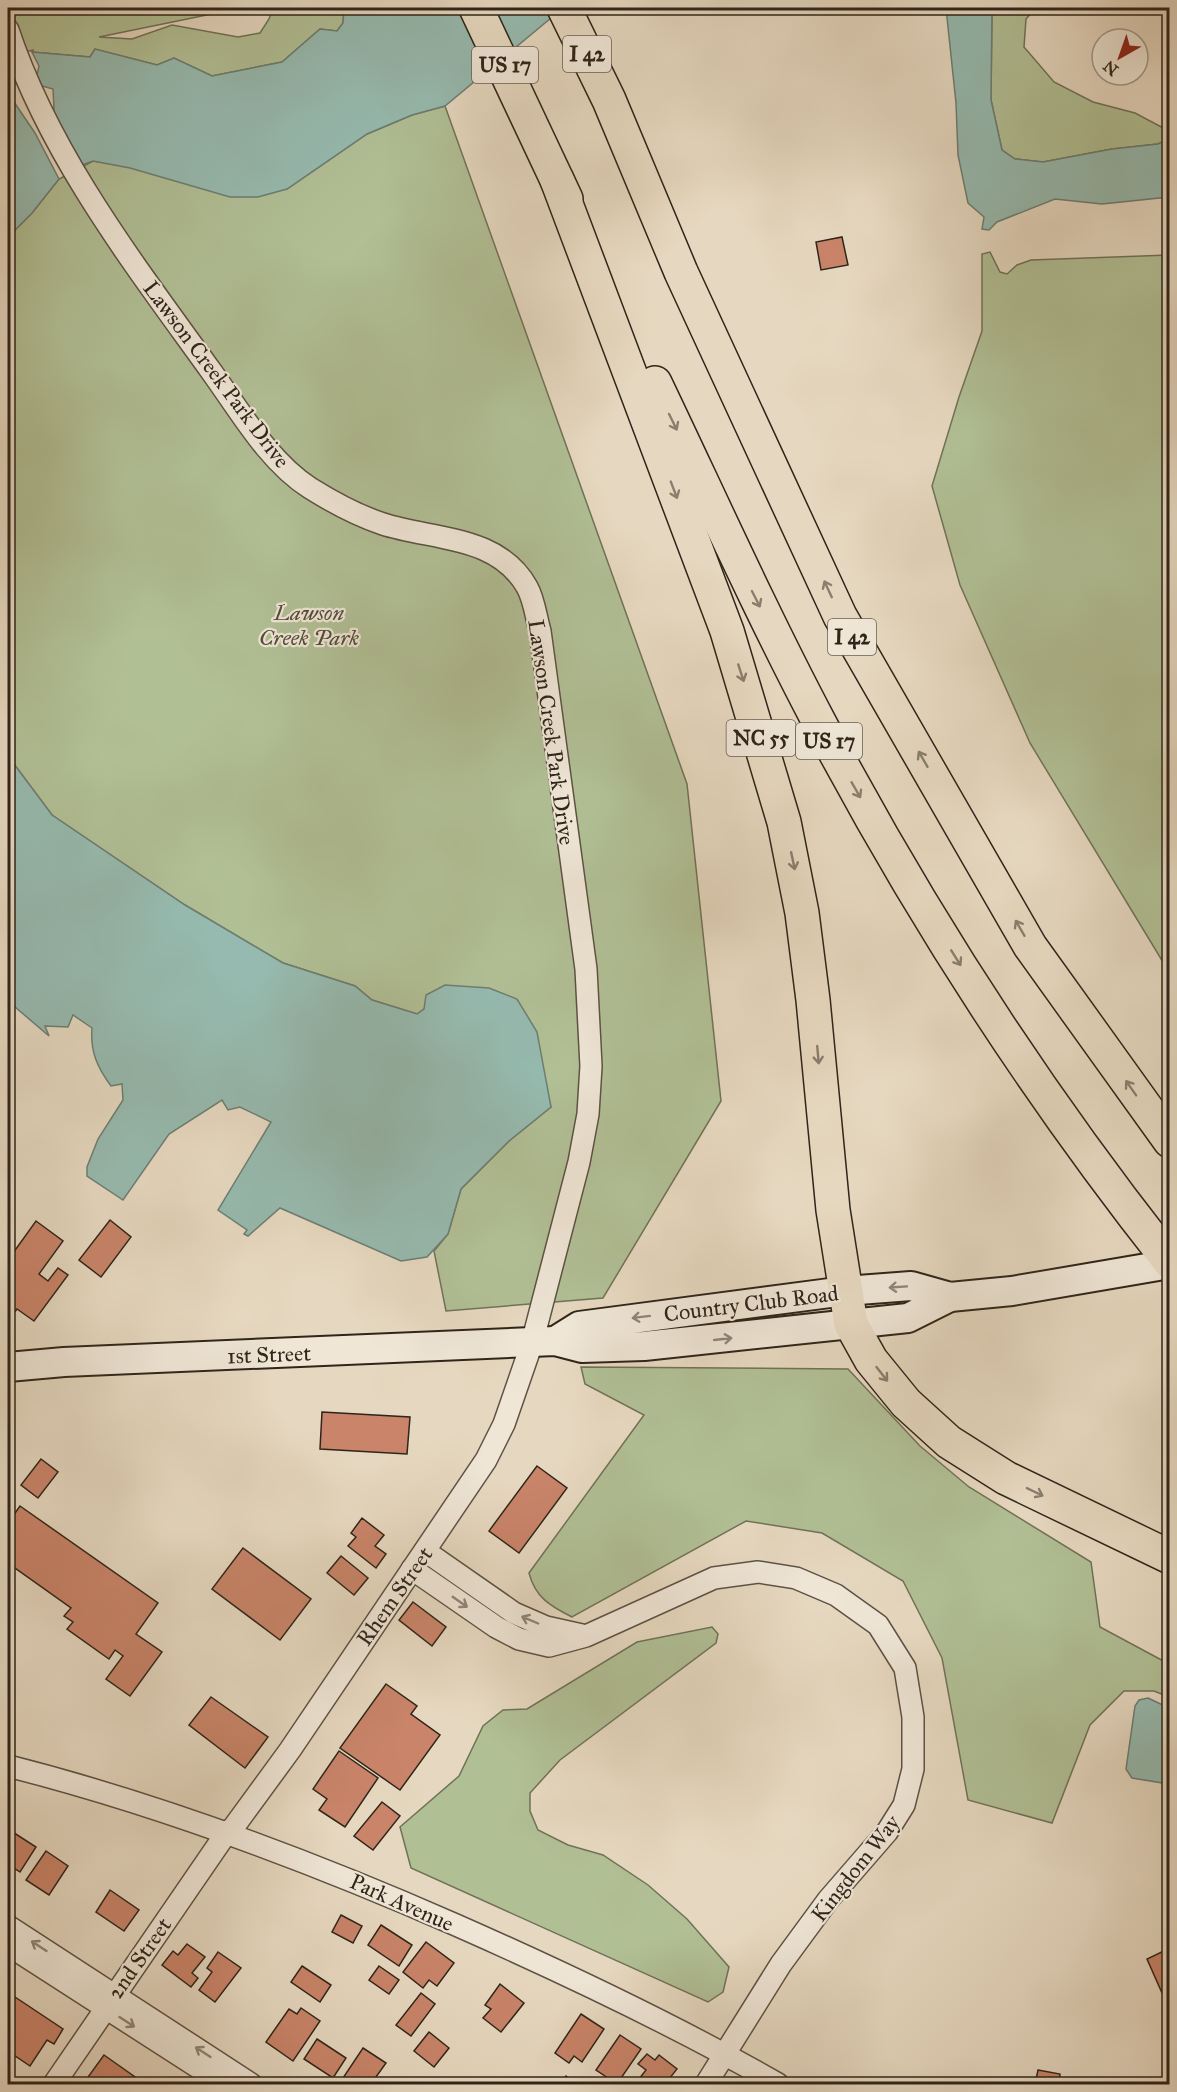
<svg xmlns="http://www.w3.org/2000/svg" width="1177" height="2092" viewBox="0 0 1177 2092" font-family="'IM FELL Great Primer',serif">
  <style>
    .green { fill: #b1bf95; stroke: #707258; stroke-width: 1.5 }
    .water { fill: #96baaf; stroke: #6d7e73; stroke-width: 1.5 }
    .building { fill: #c98469; stroke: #2f251a; stroke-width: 1.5 }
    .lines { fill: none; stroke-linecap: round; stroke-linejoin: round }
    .minor-casing { stroke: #5d5244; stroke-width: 24 }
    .secondary-casing { stroke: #2f251a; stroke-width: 32 }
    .motorway-casing { stroke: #2f251a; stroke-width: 36 }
    .minor { stroke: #efe6d6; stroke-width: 21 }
    .secondary { stroke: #efe6d6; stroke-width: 28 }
    .motorway { stroke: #e6d8c0; stroke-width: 33 }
    .oneway { stroke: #8a7e6d }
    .oneway2 { stroke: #8f8678 }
    .labels { text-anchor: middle; stroke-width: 4.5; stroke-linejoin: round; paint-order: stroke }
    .shield { fill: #efe6d6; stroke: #695f52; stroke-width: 1.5 }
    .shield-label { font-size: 21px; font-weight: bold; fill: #2f251a }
    .street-label { font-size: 22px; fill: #2f251a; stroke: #efe6d6 }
    .park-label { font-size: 22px; font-style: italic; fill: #504c39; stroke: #efe6d6 }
  </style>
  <rect width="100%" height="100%" fill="#e6d8c0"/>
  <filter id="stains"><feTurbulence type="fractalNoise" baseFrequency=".00333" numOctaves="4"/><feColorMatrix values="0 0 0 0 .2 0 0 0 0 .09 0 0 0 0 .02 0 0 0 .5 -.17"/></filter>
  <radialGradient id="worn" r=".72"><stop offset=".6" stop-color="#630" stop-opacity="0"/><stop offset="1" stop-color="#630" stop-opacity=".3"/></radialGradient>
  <!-- green -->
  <g class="green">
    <polygon points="8,8 241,8 99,37 132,39 172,25 238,37 260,33 269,19 273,8 344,8 343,23 337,31 320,29 282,62 212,76 174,58 157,65 95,49 90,57 32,52 33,50 8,56"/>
    <polygon points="992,8 1036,8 1026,19 1024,47 1054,82 1093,102 1135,113 1169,131 1169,139 1158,144 1112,149 1043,162 1015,159 1002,150 991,100"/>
    <polygon points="445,106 687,784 721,1101 603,1298 446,1311 434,1251 448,1234 461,1189 509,1141 551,1107 424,1009 417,1014 372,1000 355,986 283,963 185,905 52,815 8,756 8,237 32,213 59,179 93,161 287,189 367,134 412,115"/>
    <polygon points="990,252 1000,272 1007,274 1017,265 1031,260 1169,255 1169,972 1030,743 960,585 932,486 959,397 982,331 982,254"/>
    <path d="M581,1367L848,1369L920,1446L969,1487L1091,1562L1100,1627L1169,1664V1697L1154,1691H1124L1090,1725L1052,1823L968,1800L942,1658L903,1581L822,1533L746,1521L572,1617C550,1606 535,1597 529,1573L644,1415L585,1384Z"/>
    <polygon points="712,1627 718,1634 716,1643 560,1760 530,1793 530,1811 538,1830 568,1845 603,1855 648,1885 687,1919 729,1967 723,1992 708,2002 411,1868 400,1827 459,1776 483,1726 503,1710 527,1709 637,1642"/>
  </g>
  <!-- water -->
  <g class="water">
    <polygon points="344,8 563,8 445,106 412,115 367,134 287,189 258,197 230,197 130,168 93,161 79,166 51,114 54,109 53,89 35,84 39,66 32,52 90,57 95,49 157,65 174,58 212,76 282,62 320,29 337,31 343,23"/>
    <polygon points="946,8 992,8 991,100 1002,150 1015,159 1043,162 1112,149 1158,144 1169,139 1169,197 1102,204 1055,199 997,222 989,230 982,229 984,217 968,203 958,155 956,103"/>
    <polygon points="8,98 12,99 35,133 59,179 32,213 8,237"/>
    <path d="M8,756L52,815L185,905L283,963L355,986L372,1000L417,1014L424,1009L426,995L445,985L489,988L517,999L537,1032L551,1107L509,1141L461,1189L448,1234L427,1257L401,1261L280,1208L248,1236L244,1234L247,1230L218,1210L271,1122L240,1107L228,1110L222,1100L169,1134L123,1200L87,1176V1167L98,1139L123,1100L122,1084L111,1086C97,1067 90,1051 92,1028L73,1015L68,1027L45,1026L49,1036L8,1001Z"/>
    <polygon points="1148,1698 1169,1708 1169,1784 1132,1778 1126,1769 1135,1706 1139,1700"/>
  </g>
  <!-- building -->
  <g class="building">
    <polygon points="842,237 848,265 821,270 816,242"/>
    <polygon points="110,1220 131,1237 101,1277 79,1260"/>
    <polygon points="36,1221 63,1241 39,1274 48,1281 58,1268 68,1275 34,1321 17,1309 8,1321 8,1260"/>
    <polygon points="322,1412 410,1417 407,1454 320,1449"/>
    <polygon points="41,1459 58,1472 38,1498 21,1485"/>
    <polygon points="537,1466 567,1488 519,1553 489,1531"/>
    <polygon points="20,1506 158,1603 136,1634 162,1652 130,1696 106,1679 123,1656 115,1650 109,1659 67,1629 73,1622 64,1616 71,1608 8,1563 8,1523"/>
    <polygon points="362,1518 384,1535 375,1546 386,1554 376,1568 348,1546 356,1537 351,1533"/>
    <polygon points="243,1548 311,1599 280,1640 212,1589"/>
    <polygon points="341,1556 368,1578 354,1595 327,1573"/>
    <polygon points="413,1602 446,1627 432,1646 399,1620"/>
    <polygon points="386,1684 417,1706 411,1714 440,1735 400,1790 340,1748"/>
    <polygon points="211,1697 268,1737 245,1768 189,1725"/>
    <polygon points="339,1751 378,1778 345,1827 319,1810 327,1799 313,1789"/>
    <polygon points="382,1802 400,1816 373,1850 354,1836"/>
    <polygon points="8,1829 36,1847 20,1872 8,1864"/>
    <polygon points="46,1851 68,1866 49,1895 26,1880"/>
    <polygon points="110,1890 139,1910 124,1931 96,1912"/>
    <polygon points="341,1915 362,1926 353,1943 332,1932"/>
    <polygon points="381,1925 412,1945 399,1966 368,1945"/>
    <polygon points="426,1942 454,1963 437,1986 429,1980 423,1988 403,1972"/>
    <polygon points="187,1944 205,1957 192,1973 198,1978 191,1987 162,1965 173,1951 178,1955"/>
    <polygon points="1170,1948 1170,2011 1147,1959"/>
    <polygon points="218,1952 241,1968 215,2002 199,1990 212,1972 207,1968"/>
    <polygon points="302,1966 331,1985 320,2002 291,1982"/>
    <polygon points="379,1966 399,1980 389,1994 369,1980"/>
    <polygon points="500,1984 524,2003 501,2032 483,2018 491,2009 485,2005"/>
    <polygon points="421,1993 435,2004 411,2036 396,2025"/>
    <polygon points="15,1997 63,2029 54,2044 47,2040 30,2066 8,2051 8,2008"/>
    <polygon points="301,2008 320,2021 293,2061 266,2042 289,2009 297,2014"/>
    <polygon points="581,2014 604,2029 582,2062 574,2056 569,2063 555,2053"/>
    <polygon points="429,2032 449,2048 434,2067 414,2051"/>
    <polygon points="620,2035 641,2049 617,2084 596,2070"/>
    <polygon points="317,2039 346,2058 333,2078 304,2059"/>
    <polygon points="363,2048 386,2063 371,2084 339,2084"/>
    <polygon points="647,2054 655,2060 659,2055 677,2069 665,2084 645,2084 639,2079 646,2070 638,2064"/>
    <polygon points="104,2055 135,2077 129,2084 83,2084"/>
    <polygon points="1038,2070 1060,2074 1059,2084 1035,2084"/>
    <polygon points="566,2076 577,2084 560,2084"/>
  </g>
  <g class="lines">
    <defs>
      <g id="minor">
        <path d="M8,30C50,156 134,264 211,371C240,411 268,461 310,488C334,503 356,515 383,524C433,540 498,535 527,587C534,599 536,617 540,631L586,969L591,1066L588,1114L579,1162L532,1343L504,1424L486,1460L290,1750L233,1828L227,1832L54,2084"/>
        <polyline points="425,1551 514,1613 546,1627 582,1635"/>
        <polyline points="412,1569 496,1627 519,1639 549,1646 586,1636 714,1578 758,1572 796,1578 836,1595 878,1625 905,1668 913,1717 913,1769 904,1805 887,1832 828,1900 781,1964 706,2084"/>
        <path d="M8,1766C162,1805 310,1861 456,1925C567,1974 673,2024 778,2084"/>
        <polyline points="8,1926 251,2084"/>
        <polyline points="8,1945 224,2084"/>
      </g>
      <g id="secondary">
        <polyline points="555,1341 579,1326 845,1291 911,1286 950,1297 1012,1291 1170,1264"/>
        <polyline points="8,1367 64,1362 555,1341 582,1348 644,1346 851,1324 908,1318 950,1297"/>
      </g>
      <g id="motorway">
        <polyline points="476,8 566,199"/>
        <polyline points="564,8 609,100 681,272 840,616 1030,946 1170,1141"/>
        <polyline points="557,180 727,631 784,822 802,913 813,1000 833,1210 851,1324 871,1360 906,1403 949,1442 1006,1478 1170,1557"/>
        <path d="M655,383C709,496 760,610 818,720C918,910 1037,1094 1170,1262"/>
      </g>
    </defs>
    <!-- minor casing -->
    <use href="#minor" class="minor-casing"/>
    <!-- secondary casing -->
    <use href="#secondary" class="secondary-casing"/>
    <!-- motorway casing -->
    <use href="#motorway" class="motorway-casing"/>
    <!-- minor -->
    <use href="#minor" class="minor"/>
    <!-- secondary -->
    <use href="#secondary" class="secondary"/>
    <!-- motorway -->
    <use href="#motorway" class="motorway"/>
  </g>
  <!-- one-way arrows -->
  <defs><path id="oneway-shaft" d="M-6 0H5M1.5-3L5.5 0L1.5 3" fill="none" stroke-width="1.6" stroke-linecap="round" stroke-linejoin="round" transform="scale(1.5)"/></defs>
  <g class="oneway">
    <use href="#oneway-shaft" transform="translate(673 422) rotate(64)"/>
    <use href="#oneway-shaft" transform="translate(674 490) rotate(69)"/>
    <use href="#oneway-shaft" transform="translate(828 589) rotate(-115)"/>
    <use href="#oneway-shaft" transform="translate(756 599) rotate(63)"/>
    <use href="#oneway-shaft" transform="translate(741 673) rotate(72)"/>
    <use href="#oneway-shaft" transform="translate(923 759) rotate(-120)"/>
    <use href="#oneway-shaft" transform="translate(856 790) rotate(60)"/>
    <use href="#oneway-shaft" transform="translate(793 861) rotate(78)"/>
    <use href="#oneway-shaft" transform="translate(1020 928) rotate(-120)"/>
    <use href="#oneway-shaft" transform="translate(956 958) rotate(58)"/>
    <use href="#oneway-shaft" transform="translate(818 1055) rotate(85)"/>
    <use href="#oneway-shaft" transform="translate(1131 1088) rotate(-125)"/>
    <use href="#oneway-shaft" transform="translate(882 1374) rotate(52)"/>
    <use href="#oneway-shaft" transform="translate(1035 1492) rotate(26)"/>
  </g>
  <g class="oneway2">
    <use href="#oneway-shaft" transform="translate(898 1287) rotate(176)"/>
    <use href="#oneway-shaft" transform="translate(641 1317) rotate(173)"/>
    <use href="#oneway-shaft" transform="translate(723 1339) rotate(-6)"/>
    <use href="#oneway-shaft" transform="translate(460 1602) rotate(35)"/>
    <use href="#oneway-shaft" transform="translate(530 1620) rotate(-157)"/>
    <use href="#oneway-shaft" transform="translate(39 1946) rotate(-147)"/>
    <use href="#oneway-shaft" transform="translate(127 2022) rotate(33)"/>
    <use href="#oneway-shaft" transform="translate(203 2052) rotate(-147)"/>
  </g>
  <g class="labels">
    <!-- shield labels -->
    <g class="shield">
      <rect x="563" y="36" width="48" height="36" rx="4.5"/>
      <rect x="472" y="47" width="66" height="36" rx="4.5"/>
      <rect x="828" y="619" width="48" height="36" rx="4.5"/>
      <rect x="726.5" y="720" width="69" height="36" rx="4.5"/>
      <rect x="796" y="723" width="66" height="36" rx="4.5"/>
    </g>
    <g class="shield-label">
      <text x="587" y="61">I 42</text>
      <text x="505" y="72">US 17</text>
      <text x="852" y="644">I 42</text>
      <text x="761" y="745">NC 55</text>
      <text x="829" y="748">US 17</text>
    </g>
    <!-- street labels -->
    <g class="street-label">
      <text transform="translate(217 374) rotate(53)" y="8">Lawson Creek Park Drive</text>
      <text transform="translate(552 732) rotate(82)" y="8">Lawson Creek Park Drive</text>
      <text transform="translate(751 1303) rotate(-7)" y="8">Country Club Road</text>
      <text transform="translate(269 1354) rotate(-2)" y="8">1st Street</text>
      <text transform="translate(394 1596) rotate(-55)" y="8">Rhem Street</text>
      <text transform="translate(855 1868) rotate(-52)" y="8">Kingdom Way</text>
      <text transform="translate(402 1902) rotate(24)" y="8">Park Avenue</text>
      <text transform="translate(139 1958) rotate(-55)" y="8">2nd Street</text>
    </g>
    <!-- park labels -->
    <g class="park-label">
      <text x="309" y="620">Lawson<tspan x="309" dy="25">Creek Park</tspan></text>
    </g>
  </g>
  <!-- margin -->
  <rect width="1177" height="2092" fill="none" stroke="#e6d8c0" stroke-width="30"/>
  <rect x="9" y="9" width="1159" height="2074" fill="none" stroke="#2f251a" stroke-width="3"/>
  <rect x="15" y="15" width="1147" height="2062" fill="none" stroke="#2f251a" stroke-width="1.5"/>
  <!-- north arrow -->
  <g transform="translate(1120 57) rotate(220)"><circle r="28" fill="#efe6d6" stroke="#a2998b" stroke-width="1.5"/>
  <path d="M0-4.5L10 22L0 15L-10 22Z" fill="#8f2418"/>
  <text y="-9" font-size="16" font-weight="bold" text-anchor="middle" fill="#2f251a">N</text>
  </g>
  <rect width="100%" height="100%" filter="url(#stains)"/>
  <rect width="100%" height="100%" fill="url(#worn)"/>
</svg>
